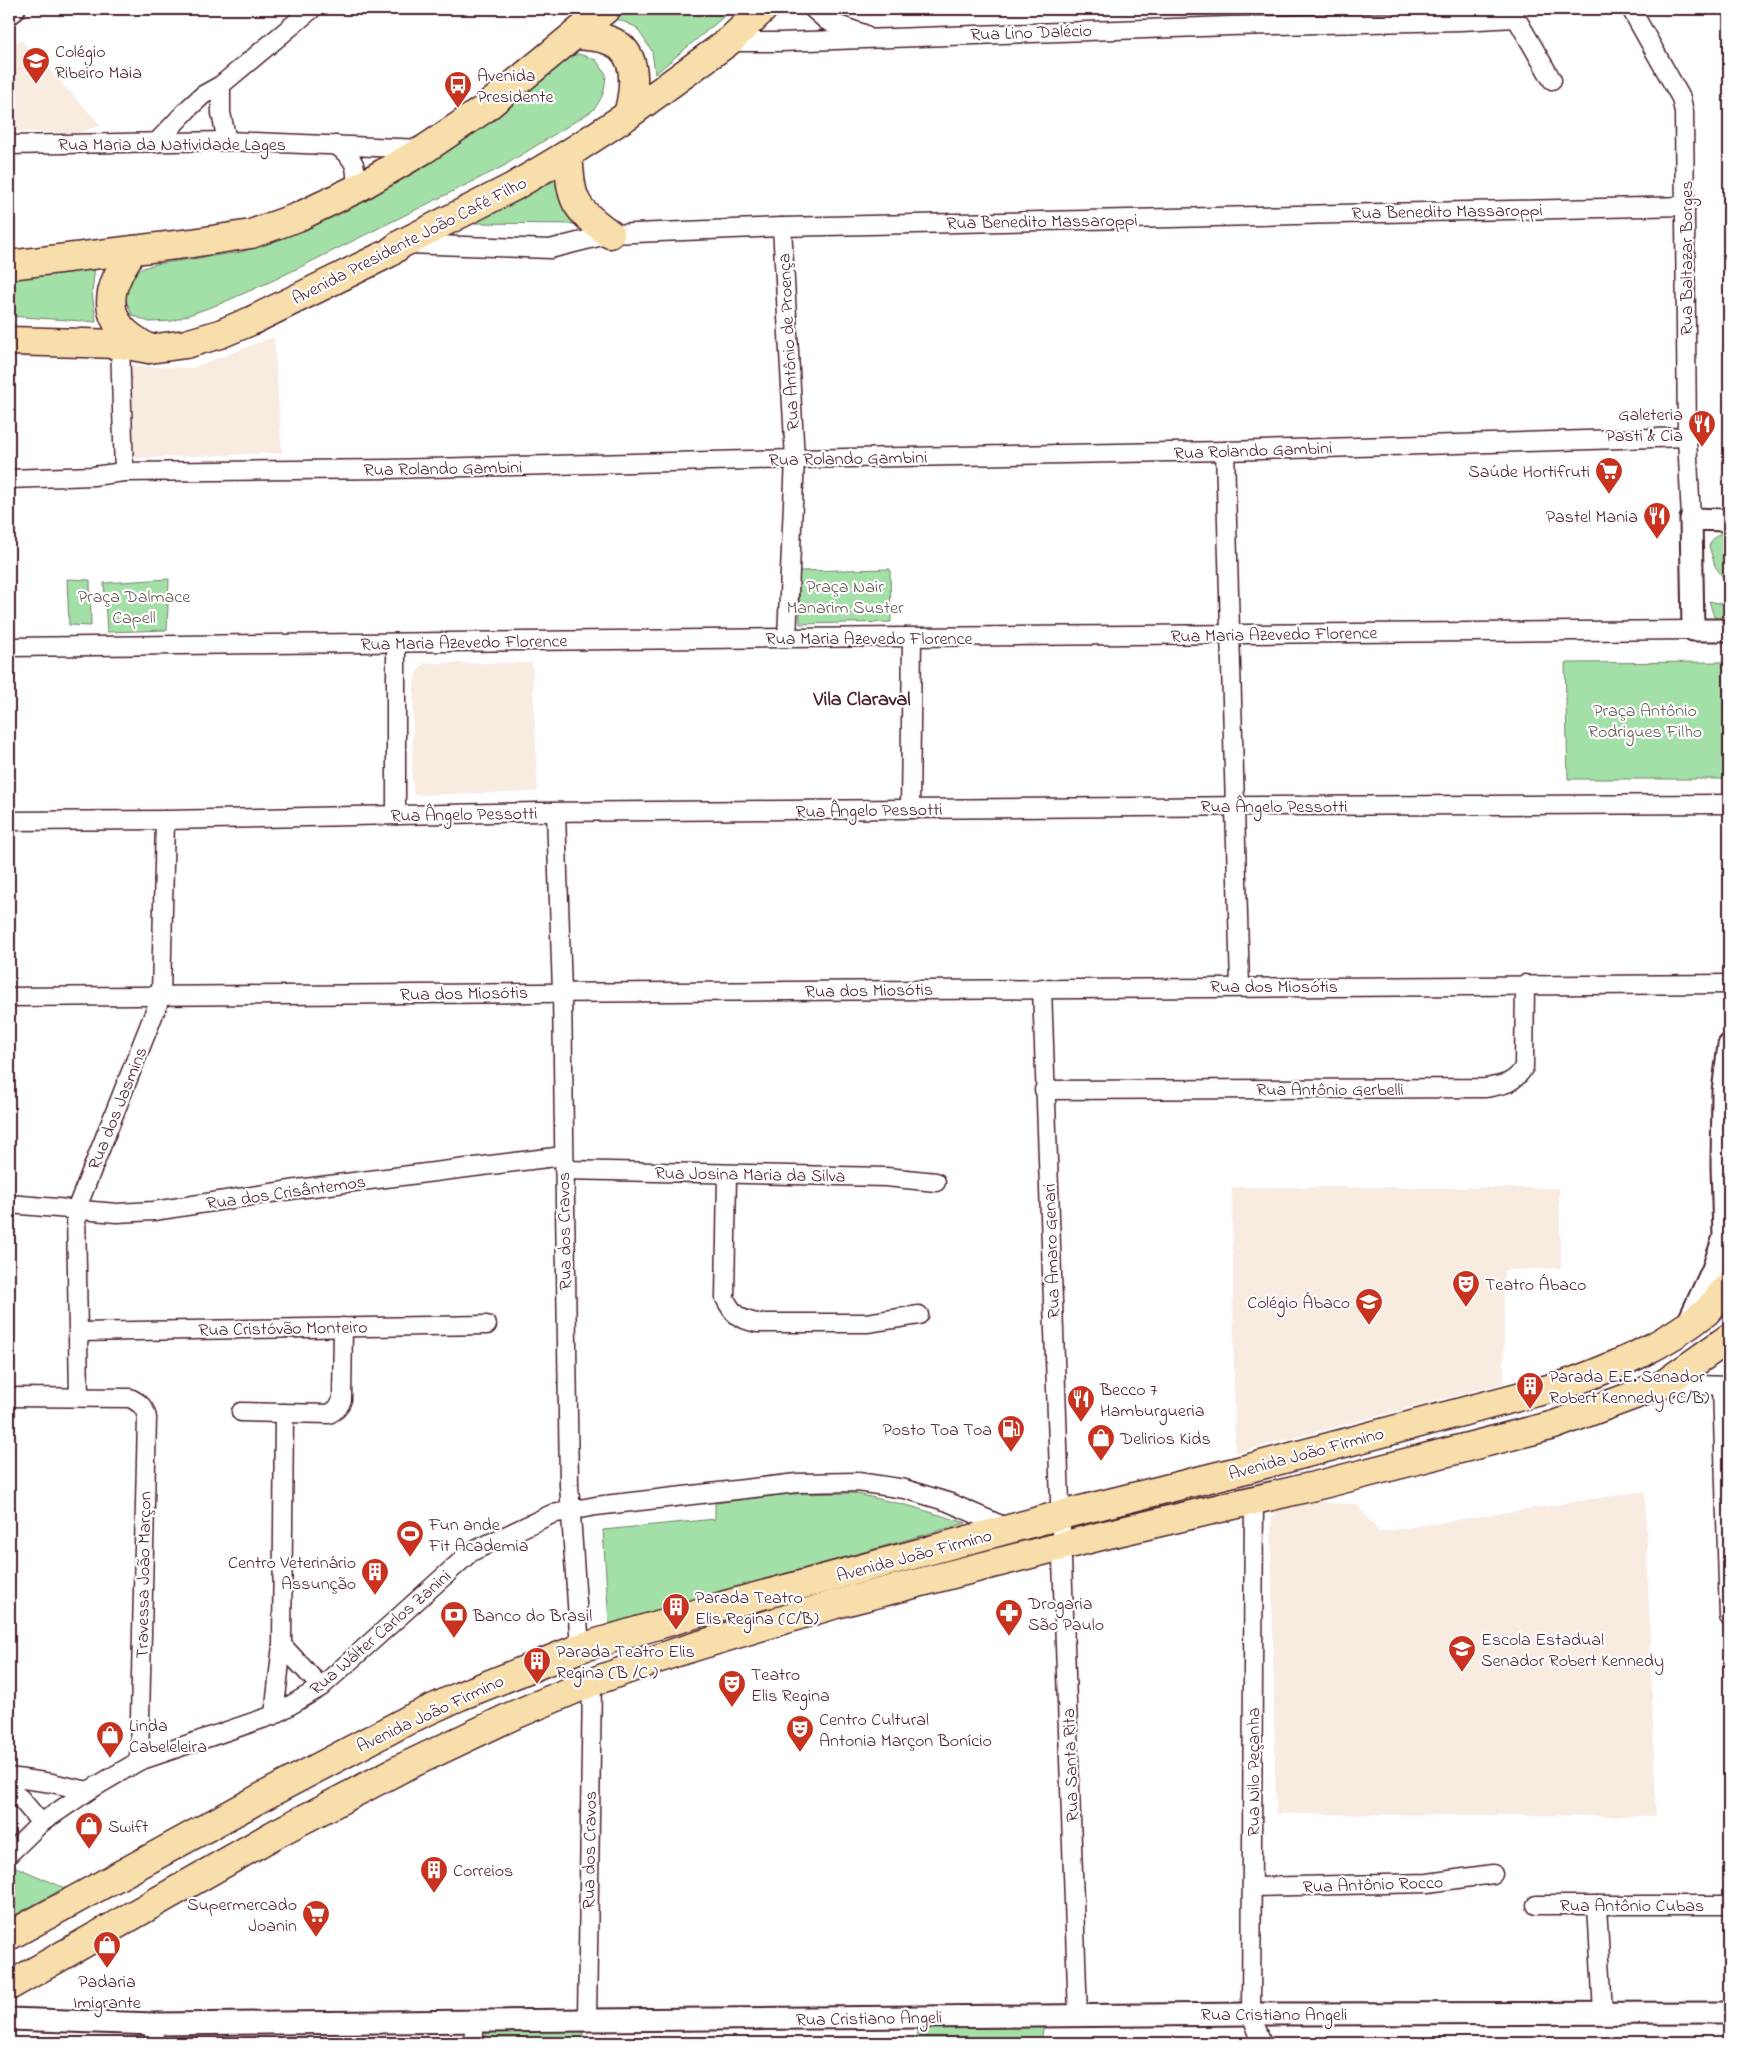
<svg xmlns="http://www.w3.org/2000/svg" width="1738" height="2052" viewBox="0 0 1738 2052" font-family="'Indie Flower',sans-serif">
  <style>
    .built { fill: #f8ebe0 }
    .green { fill: #a3e0a8; stroke: #76806a }
    .lines { fill: none; stroke-linecap: round; stroke-linejoin: round }
    .minor-casing { stroke: #4a1f2b; stroke-width: 21 }
    .tertiary-casing { stroke: #4a1f2b; stroke-width: 25 }
    .secondary-casing { stroke: #4a1f2b; stroke-width: 29 }
    .primary-casing { stroke: #4a1f2b; stroke-width: 31 }
    .minor { stroke: #fff; stroke-width: 18 }
    .tertiary { stroke: #fff; stroke-width: 21 }
    .secondary { stroke: #fff; stroke-width: 25 }
    .primary { stroke: #f8deab; stroke-width: 28 }
    .labels { text-anchor: middle; stroke-width: 4.5; stroke-linejoin: round; paint-order: stroke }
    .street-label { font-size: 18px; fill: #4a1f2b; stroke: #fff }
    .poi-label { font-size: 18px; fill: #4a1f2b; stroke: #fff; text-anchor: start }
    .park-label { font-size: 18px; fill: #655950; stroke: #fff }
    .quarter-label { font-size: 20px; font-weight: bold; fill: #4a1f2b; stroke: #fff }
  </style>
  <rect width="100%" height="100%" fill="#fff"/>
  <filter id="ink" filterUnits="userSpaceOnUse"><feTurbulence type="fractalNoise" baseFrequency=".02" numOctaves="2"/><feDisplacementMap in="SourceGraphic" scale="10" xChannelSelector="R" yChannelSelector="G"/><feConvolveMatrix kernelMatrix="1 2 1 2 8 2 1 2 1" color-interpolation-filters="sRGB"/></filter>
  <g filter="url(#ink)">
    <!-- built -->
    <g class="built">
      <polygon points="21,40 101,125 78,133 9,131 9,46"/>
      <polygon points="274,337 282,453 133,458 130,366 192,368"/>
      <polygon points="424,663 532,663 538,792 414,795 412,779 414,682 417,672"/>
      <polygon points="1232,1187 1559,1188 1561,1268 1504,1270 1504,1383 1235,1453"/>
      <polygon points="1645,1491 1656,1816 1276,1814 1271,1532 1272,1516 1280,1503 1305,1495 1327,1503 1356,1504 1379,1532"/>
    </g>
    <!-- green -->
    <g class="green">
      <polygon points="628,9 733,9 655,74 652,51 636,27 617,19"/>
      <path d="M579,54L596,60L606,74C605,90 603,99 592,111L502,167L272,281L222,303L172,321L149,322L132,315L125,298L128,280L140,269L156,264L242,252L339,212L563,59Z"/>
      <polygon points="560,178 577,224 470,223"/>
      <polygon points="95,266 92,293 96,322 9,316 9,275"/>
      <path d="M1729,532V619L1721,620L1714,617L1709,601L1723,604L1724,579L1715,566L1709,546C1714,536 1718,533 1729,532Z"/>
      <polygon points="890,569 891,622 800,624 799,571"/>
      <polygon points="67,579 90,580 91,626 69,625"/>
      <polygon points="169,579 167,630 107,632 104,583"/>
      <polygon points="1723,662 1725,779 1568,779 1565,663"/>
      <polygon points="853,1493 910,1506 966,1523 609,1624 603,1530 715,1519 715,1503 790,1494"/>
      <polygon points="9,1864 65,1888 9,1918"/>
      <polygon points="1044,2022 1041,2043 915,2043 918,2027"/>
      <polygon points="486,2030 583,2031 583,2043 486,2043"/>
    </g>
    <g class="lines">
      <defs>
        <g id="minor">
          <polyline points="813,9 827,21 864,34"/>
          <polyline points="1511,9 1552,80"/>
          <polyline points="1631,9 1681,98 1684,112 1687,437 1691,519"/>
          <polyline points="728,42 780,42 1230,26 1461,21 1515,18"/>
          <polyline points="221,85 221,113 227,141"/>
          <polyline points="156,143 190,107 203,95 221,85 312,9"/>
          <polyline points="9,145 227,141 423,149"/>
          <path d="M336,145C356,160 357,166 356,189"/>
          <polyline points="782,227 795,459 787,638"/>
          <polyline points="406,244 550,249 610,234 782,227 1686,206"/>
          <polyline points="120,344 124,472"/>
          <polyline points="1225,451 1240,987"/>
          <polyline points="9,479 93,476 124,472 389,469 795,459 1225,451 1687,437"/>
          <polyline points="396,643 396,815"/>
          <polyline points="9,647 787,638 1693,630"/>
          <polyline points="910,809 912,638"/>
          <polyline points="556,813 562,992 569,1485 580,1648"/>
          <polyline points="9,821 165,820 538,812 1262,806 1729,804"/>
          <polyline points="1042,988 1078,2016"/>
          <polyline points="9,997 1729,984"/>
          <path d="M1044,1090L1485,1088C1503,1085 1514,1084 1524,1067L1525,984"/>
          <polyline points="564,1170 886,1177 936,1182"/>
          <path d="M727,1175L725,1298C733,1315 739,1319 757,1323H867L919,1315"/>
          <polyline points="9,1204 117,1213 154,1211 297,1189 563,1156"/>
          <polyline points="79,1332 487,1325"/>
          <polyline points="1664,1384 1729,1386"/>
          <polyline points="1722,1386 1729,1617"/>
          <path d="M9,1397L130,1398C140,1403 145,1407 147,1418L139,1761"/>
          <polyline points="79,1397 76,1210 161,996 165,820"/>
          <path d="M241,1412L329,1414C336,1410 340,1407 342,1399L343,1327"/>
          <polyline points="1254,1499 1251,2014 1262,2043"/>
          <polyline points="282,1645 321,1687"/>
          <polyline points="274,1715 282,1645 284,1413"/>
          <polyline points="9,1777 52,1783 88,1791"/>
          <polyline points="9,1789 21,1799 41,1823"/>
          <polyline points="9,1854 41,1823 88,1791 139,1761 274,1715 321,1687 471,1552 552,1514 596,1506 797,1483 858,1482 905,1489 948,1502 1010,1529"/>
          <polyline points="1253,1887 1428,1883 1493,1874"/>
          <polyline points="1536,1905 1729,1905"/>
          <polyline points="1597,1905 1603,2013"/>
          <polyline points="587,2019 592,1682"/>
          <polyline points="474,2020 474,2043"/>
          <polyline points="154,2043 154,2024"/>
        </g>
        <g id="tertiary">
          <polyline points="1729,520 1691,519 1693,630 1729,630"/>
          <polyline points="1687,1325 1713,1269 1724,1237 1722,1165 1723,1091 1729,1045"/>
          <polyline points="9,2019 154,2024 1251,2014 1729,2013"/>
        </g>
        <polyline id="secondary" points="9,11 12,9"/>
        <g id="primary">
          <path d="M576,35C587,36 598,36 608,40C640,51 635,88 628,115"/>
          <path d="M568,154C572,202 571,205 610,234"/>
          <path d="M133,250C115,276 98,307 126,333C133,339 141,344 149,349"/>
          <polyline points="9,265 192,243 251,234 298,217 356,189 425,149 484,109 606,9"/>
          <polyline points="9,341 120,344 149,349 186,344 220,334 251,321 389,253 401,244 513,187 568,154 628,115 728,42 763,9"/>
          <path d="M9,1936L262,1797L412,1718L460,1696L580,1648L722,1606L1061,1515L1246,1469L1567,1384C1616,1366 1664,1346 1706,1312C1714,1304 1720,1294 1729,1287"/>
          <polyline points="9,1986 277,1833 402,1768 512,1716 592,1682 677,1652 836,1604 1105,1535 1323,1484 1554,1425 1664,1384 1729,1338"/>
        </g>
      </defs>
      <!-- minor casing -->
      <use href="#minor" class="minor-casing"/>
      <!-- tertiary casing -->
      <use href="#tertiary" class="tertiary-casing"/>
      <!-- secondary casing -->
      <use href="#secondary" class="secondary-casing"/>
      <!-- primary casing -->
      <use href="#primary" class="primary-casing"/>
      <!-- minor -->
      <use href="#minor" class="minor"/>
      <!-- tertiary -->
      <use href="#tertiary" class="tertiary"/>
      <!-- secondary -->
      <use href="#secondary" class="secondary"/>
      <!-- primary -->
      <use href="#primary" class="primary"/>
    </g>
  </g>
  <!-- icons -->
  <defs>
    <symbol id="school-pin" viewBox="-11 -11 22 30"><path d="M0 17L-7.5 6A9.5 9.5 0 1 1 7.5 6Z" fill="#c8321e" stroke="#fff"/><path d="M0-5L7-2L0 1L-7-2ZM-4 1L0 2.5L4 1V4Q0 6-4 4Z" fill="#fff"/></symbol>
    <symbol id="bus-pin" viewBox="-11 -11 22 30"><path d="M0 17L-7.5 6A9.5 9.5 0 1 1 7.5 6Z" fill="#c8321e" stroke="#fff"/><path d="M-5-6H5V4H4V6H2V4H-2V6H-4V4H-5ZM-3.5-4V0h7V-4ZM-3.5 1.2v1.5H-2V1.2ZM2 1.2v1.5H3.5V1.2Z" fill="#fff"/></symbol>
    <symbol id="restaurant-pin" viewBox="-11 -11 22 30"><path d="M0 17L-7.5 6A9.5 9.5 0 1 1 7.5 6Z" fill="#c8321e" stroke="#fff"/><path d="M-5-6h1v4h1v-4h1v4h1v-4h1v5L-1.5 .5V6h-2V.5L-5-1ZM5-6V6H3V1.5H1.5Q1.5-4 5-6Z" fill="#fff"/></symbol>
    <symbol id="supermarket-pin" viewBox="-11 -11 22 30"><path d="M0 17L-7.5 6A9.5 9.5 0 1 1 7.5 6Z" fill="#c8321e" stroke="#fff"/><path d="M-6-5.5h2.5l.6 2H6L4.5 2H-2.5L-4.4-4H-6ZM-1.5 3.2a1.3 1.3 0 1 0 .1 0ZM3 3.2a1.3 1.3 0 1 0 .1 0Z" fill="#fff"/></symbol>
    <symbol id="theatre-pin" viewBox="-11 -11 22 30"><path d="M0 17L-7.5 6A9.5 9.5 0 1 1 7.5 6Z" fill="#c8321e" stroke="#fff"/><path d="M-5-5.5Q0-4 5-5.5V0Q5 5 0 6Q-5 5-5 0ZM-3.3-2.5H-1v1.5H-3.3ZM1-2.5H3.3v1.5H1ZM-2.8 1Q0 5.5 2.8 1Z" fill="#fff"/></symbol>
    <symbol id="building-pin" viewBox="-11 -11 22 30"><path d="M0 17L-7.5 6A9.5 9.5 0 1 1 7.5 6Z" fill="#c8321e" stroke="#fff"/><path d="M-4-6H4V6H1V3H-1V6H-4ZM-2.5-4.3h1.7v1.8h-1.7ZM.8-4.3h1.7v1.8H.8ZM-2.5-1h1.7V.8h-1.7ZM.8-1h1.7V.8H.8Z" fill="#fff"/></symbol>
    <symbol id="fuel-pin" viewBox="-11 -11 22 30"><path d="M0 17L-7.5 6A9.5 9.5 0 1 1 7.5 6Z" fill="#c8321e" stroke="#fff"/><path d="M-5.5-6h7V0h2V4h1.3V-2.5L3-4.5l.8-.8L6-3V5H2.5V1h-1V6h-7ZM-4.2-4.7v3.2H.2V-4.7Z" fill="#fff"/></symbol>
    <symbol id="shop-pin" viewBox="-11 -11 22 30"><path d="M0 17L-7.5 6A9.5 9.5 0 1 1 7.5 6Z" fill="#c8321e" stroke="#fff"/><path d="M-5-2.5h2.3a2.7 3.5 0 0 1 5.4 0H5L5.5 6h-11ZM-1.5-2.5h3a1.5 2.3 0 0 0-3 0Z" fill="#fff"/></symbol>
    <symbol id="stadium-pin" viewBox="-11 -11 22 30"><path d="M0 17L-7.5 6A9.5 9.5 0 1 1 7.5 6Z" fill="#c8321e" stroke="#fff"/><path d="M0-5a6.5 5 0 1 0 0 10a6.5 5 0 1 0 0-10ZM-3.5-1.8h7v3.6h-7Z" fill="#fff"/></symbol>
    <symbol id="pharmacy-pin" viewBox="-11 -11 22 30"><path d="M0 17L-7.5 6A9.5 9.5 0 1 1 7.5 6Z" fill="#c8321e" stroke="#fff"/><path d="M-2-6h4v4h4v4h-4v4h-4v-4h-4v-4h4Z" fill="#fff"/></symbol>
    <symbol id="bank-pin" viewBox="-11 -11 22 30"><path d="M0 17L-7.5 6A9.5 9.5 0 1 1 7.5 6Z" fill="#c8321e" stroke="#fff"/><path d="M-6-4H6V4H-6ZM0-2.3a2.3 2.3 0 1 0 0 4.6a2.3 2.3 0 1 0 0-4.6Z" fill="#fff"/></symbol>
  </defs>
  <g fill-rule="evenodd">
    <use href="#school-pin" x="20" y="45" width="32" height="43"/>
    <use href="#bus-pin" x="442" y="69" width="32" height="43"/>
    <use href="#restaurant-pin" x="1686" y="408" width="32" height="43"/>
    <use href="#supermarket-pin" x="1593" y="455" width="32" height="43"/>
    <use href="#restaurant-pin" x="1641" y="500" width="32" height="43"/>
    <use href="#theatre-pin" x="1450" y="1268" width="32" height="43"/>
    <use href="#school-pin" x="1353" y="1286" width="32" height="43"/>
    <use href="#building-pin" x="1514" y="1370" width="32" height="43"/>
    <use href="#restaurant-pin" x="1065" y="1383" width="32" height="43"/>
    <use href="#fuel-pin" x="995" y="1413" width="32" height="43"/>
    <use href="#shop-pin" x="1085" y="1422" width="32" height="43"/>
    <use href="#stadium-pin" x="394" y="1518" width="32" height="43"/>
    <use href="#building-pin" x="359" y="1556" width="32" height="43"/>
    <use href="#building-pin" x="660" y="1591" width="32" height="43"/>
    <use href="#pharmacy-pin" x="993" y="1597" width="32" height="43"/>
    <use href="#bank-pin" x="438" y="1599" width="32" height="43"/>
    <use href="#school-pin" x="1446" y="1633" width="32" height="43"/>
    <use href="#building-pin" x="521" y="1645" width="32" height="43"/>
    <use href="#theatre-pin" x="716" y="1668" width="32" height="43"/>
    <use href="#theatre-pin" x="784" y="1713" width="32" height="43"/>
    <use href="#shop-pin" x="94" y="1719" width="32" height="43"/>
    <use href="#shop-pin" x="73" y="1810" width="32" height="43"/>
    <use href="#building-pin" x="418" y="1854" width="32" height="43"/>
    <use href="#supermarket-pin" x="300" y="1898" width="32" height="43"/>
    <use href="#shop-pin" x="91" y="1929" width="32" height="43"/>
  </g>
  <g class="labels">
    <!-- street labels -->
    <g class="street-label">
      <text transform="translate(1031 32) rotate(-2)" y="6">Rua Lino Dalécio</text>
      <text x="172" y="150">Rua Maria da Natividade Lages</text>
      <text transform="translate(1447 211) rotate(-1)" y="6">Rua Benedito Massaroppi</text>
      <text transform="translate(1042 221) rotate(-1)" y="6">Rua Benedito Massaroppi</text>
      <text transform="translate(409 240) rotate(-27)" y="6">Avenida Presidente João Café Filho</text>
      <text transform="translate(1686 258) rotate(-90)" y="6">Rua Baltazar Borges</text>
      <text transform="translate(788 342) rotate(-93)" y="6">Rua Antônio de Proença</text>
      <text transform="translate(1253 450) rotate(-2)" y="6">Rua Rolando Gambini</text>
      <text transform="translate(848 458) rotate(-1)" y="6">Rua Rolando Gambini</text>
      <text transform="translate(443 468) rotate(-1)" y="6">Rua Rolando Gambini</text>
      <text transform="translate(1274 634) rotate(-1)" y="6">Rua Maria Azevedo Florence</text>
      <text x="869" y="644">Rua Maria Azevedo Florence</text>
      <text transform="translate(464 642) rotate(-1)" y="6">Rua Maria Azevedo Florence</text>
      <text x="1274" y="812">Rua Ângelo Pessotti</text>
      <text transform="translate(869 810) rotate(-1)" y="6">Rua Ângelo Pessotti</text>
      <text transform="translate(464 814) rotate(-1)" y="6">Rua Ângelo Pessotti</text>
      <text x="1274" y="992">Rua dos Miosótis</text>
      <text transform="translate(869 990) rotate(-1)" y="6">Rua dos Miosótis</text>
      <text transform="translate(464 993) rotate(-1)" y="6">Rua dos Miosótis</text>
      <text x="1330" y="1095">Rua Antônio Gerbelli</text>
      <text transform="translate(117 1108) rotate(-68)" y="6">Rua dos Jasmins</text>
      <text transform="translate(750 1174) rotate(1)" y="6">Rua Josina Maria da Silva</text>
      <text transform="translate(286 1192) rotate(-8)" y="6">Rua dos Crisântemos</text>
      <text transform="translate(564 1231) rotate(-91)" y="6">Rua dos Cravos</text>
      <text transform="translate(1051 1251) rotate(-92)" y="6">Rua Amaro Genari</text>
      <text transform="translate(283 1328) rotate(-1)" y="6">Rua Cristóvão Monteiro</text>
      <text transform="translate(1306 1453) rotate(-15)" y="6">Avenida João Firmino</text>
      <text transform="translate(914 1555) rotate(-15)" y="6">Avenida João Firmino</text>
      <text transform="translate(143 1575) rotate(-89)" y="6">Travessa João Marçon</text>
      <text transform="translate(380 1632) rotate(-41)" y="6">Rua Wálter Carlos Zanini</text>
      <text transform="translate(430 1713) rotate(-25)" y="6">Avenida João Firmino</text>
      <text transform="translate(1070 1765) rotate(-92)" y="6">Rua Santa Rita</text>
      <text transform="translate(1253 1772) rotate(-90)" y="6">Rua Nilo Peçanha</text>
      <text transform="translate(589 1850) rotate(-89)" y="6">Rua dos Cravos</text>
      <text transform="translate(1373 1884) rotate(-2)" y="6">Rua Antônio Rocco</text>
      <text x="1632" y="1911">Rua Antônio Cubas</text>
      <text x="1274" y="2020">Rua Cristiano Angeli</text>
      <text transform="translate(869 2018) rotate(-1)" y="6">Rua Cristiano Angeli</text>
    </g>
    <!-- poi labels -->
    <g class="poi-label">
      <text x="55" y="57">Colégio<tspan x="55" dy="21">Ribeiro Maia</tspan></text>
      <text x="477" y="81">Avenida<tspan x="477" dy="21">Presidente</tspan></text>
      <text x="1683" y="420" text-anchor="end">Galeteria<tspan x="1683" dy="21">Pasti &amp; Cia</tspan></text>
      <text x="1590" y="477" text-anchor="end">Saúde Hortifruti</text>
      <text x="1638" y="522" text-anchor="end">Pastel Mania</text>
      <text x="1485" y="1290">Teatro Ábaco</text>
      <text x="1350" y="1308" text-anchor="end">Colégio Ábaco</text>
      <text x="1549" y="1382">Parada E.E. Senador<tspan x="1549" dy="21">Robert Kennedy (C/B)</tspan></text>
      <text x="1100" y="1395">Becco 7<tspan x="1100" dy="21">Hamburgueria</tspan></text>
      <text x="992" y="1435" text-anchor="end">Posto Toa Toa</text>
      <text x="1120" y="1444">Delirios Kids</text>
      <text x="429" y="1530">Fun ande<tspan x="429" dy="21">Fit Academia</tspan></text>
      <text x="356" y="1568" text-anchor="end">Centro Veterinário<tspan x="356" dy="21">Assunção</tspan></text>
      <text x="695" y="1603">Parada Teatro<tspan x="695" dy="21">Elis Regina (C/B)</tspan></text>
      <text x="1028" y="1609">Drogaria<tspan x="1028" dy="21">São Paulo</tspan></text>
      <text x="473" y="1621">Banco do Brasil</text>
      <text x="1481" y="1645">Escola Estadual<tspan x="1481" dy="21">Senador Robert Kennedy</tspan></text>
      <text x="556" y="1657">Parada Teatro Elis<tspan x="556" dy="21">Regina (B /C )</tspan></text>
      <text x="751" y="1680">Teatro<tspan x="751" dy="21">Elis Regina</tspan></text>
      <text x="819" y="1725">Centro Cultural<tspan x="819" dy="21">Antonia Marçon Bonício</tspan></text>
      <text x="129" y="1731">Linda<tspan x="129" dy="21">Cabeleleira</tspan></text>
      <text x="108" y="1832">Swift</text>
      <text x="453" y="1876">Correios</text>
      <text x="297" y="1910" text-anchor="end">Supermercado<tspan x="297" dy="21">Joanin</tspan></text>
      <text x="107" y="1987" text-anchor="middle">Padaria<tspan x="107" dy="21">Imigrante</tspan></text>
    </g>
    <!-- park labels -->
    <g class="park-label">
      <text x="845" y="592">Praça Nair<tspan x="845" dy="21">Manarim Suster</tspan></text>
      <text x="134" y="602">Praça Dalmace<tspan x="134" dy="21">Capell</tspan></text>
      <text x="1645" y="716">Praça Antônio<tspan x="1645" dy="21">Rodrigues Filho</tspan></text>
    </g>
    <!-- quarter labels -->
    <g class="quarter-label">
      <text x="862" y="705">Vila Claraval</text>
    </g>
  </g>
  <!-- margin -->
  <rect width="1738" height="2052" fill="none" stroke="#fff" stroke-width="30"/>
  <rect x="15" y="15" width="1708" height="2022" fill="none" stroke="#4a1f2b" stroke-width="2" filter="url(#ink)"/>
</svg>
